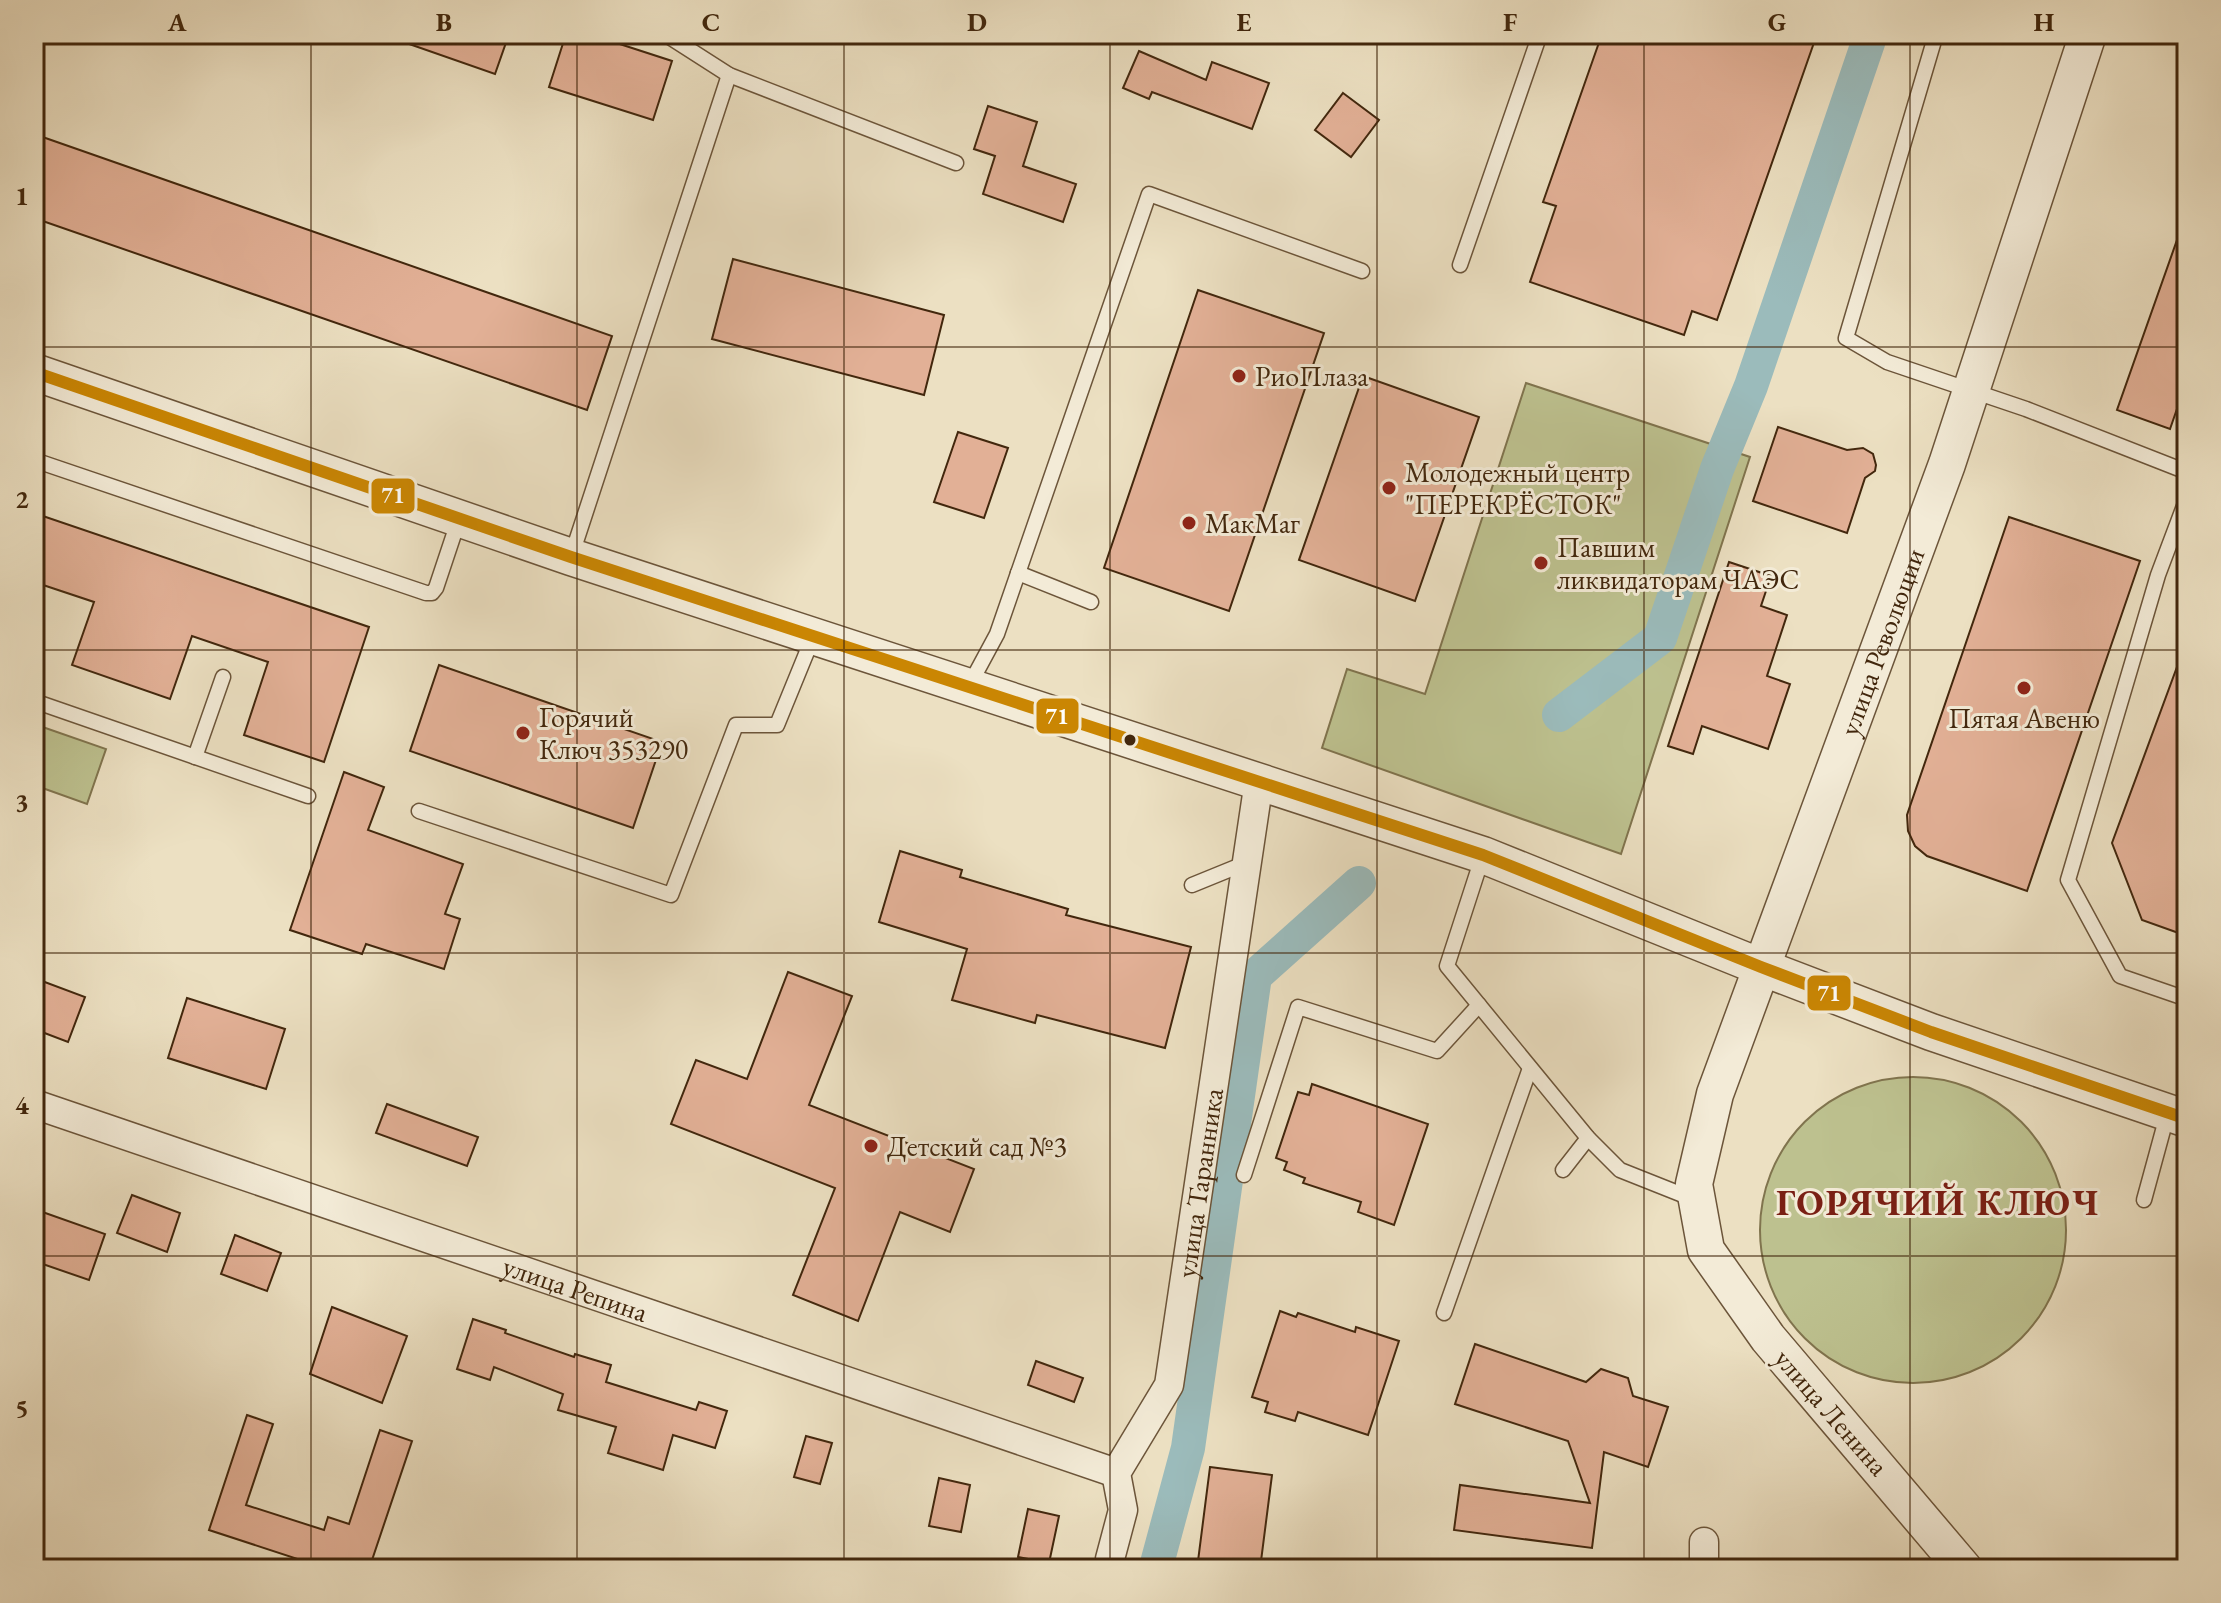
<svg xmlns="http://www.w3.org/2000/svg" width="2221" height="1603" viewBox="0 0 2221 1603" font-family="'EB Garamond',serif">
  <style>
    .green { fill: #bdc18f; stroke: #80744e; stroke-width: 2 }
    .lines { fill: none; stroke-linecap: round; stroke-linejoin: round }
    .canal { stroke: #9bbbbb; stroke-width: 34 }
    .building { fill: #e2b096; stroke: #42270d; stroke-width: 2 }
    .service-casing { stroke: #6c553a; stroke-width: 17 }
    .minor-casing { stroke: #6c553a; stroke-width: 31 }
    .tertiary-casing { stroke: #6c553a; stroke-width: 39 }
    .service { stroke: #f3ebd7; stroke-width: 14 }
    .minor { stroke: #f3ebd7; stroke-width: 28 }
    .tertiary { stroke: #f3ebd7; stroke-width: 36 }
    .bus-1-casing { stroke: #f3ebd7; stroke-width: 18 }
    .bus-1 { stroke: #ca8603; stroke-width: 12 }
    .grid { fill: none; stroke: #42270d; stroke-width: 2; stroke-opacity: 0.55 }
    .poi-dot { fill: #8f2418; stroke: #f3ebd7; stroke-width: 3 }
    .bus-dot { fill: #42270d; stroke: #f3ebd7; stroke-width: 3 }
    .labels { text-anchor: middle; stroke-width: 6; stroke-linejoin: round; paint-order: stroke }
    .poi-label { font-size: 28px; fill: #42270d; stroke: #f3ebd7; text-anchor: start }
    .street-label { font-size: 28px; fill: #42270d; stroke: #f3ebd7 }
    .district-label { font-size: 36px; font-weight: bold; letter-spacing: 2px; fill: #7a1f14; stroke: #f3ebd7 }
    .line-badge { stroke: #f3ebd7; stroke-width: 3 }
    .badge-label { font-size: 22px; text-anchor: middle; font-weight: bold; fill: #fff }
    .neatline { fill: none; stroke: #42270d; stroke-width: 3 }
    .grid-label { font-size: 26px; text-anchor: middle; font-weight: bold; fill: #42270d }
  </style>
  <rect width="100%" height="100%" fill="#ece0c2"/>
  <filter id="stains"><feTurbulence type="fractalNoise" baseFrequency=".0025" numOctaves="4"/><feColorMatrix values="0 0 0 0 .2 0 0 0 0 .09 0 0 0 0 .02 0 0 0 .5 -.17"/></filter>
  <radialGradient id="worn" r=".72"><stop offset=".6" stop-color="#630" stop-opacity="0"/><stop offset="1" stop-color="#630" stop-opacity=".3"/></radialGradient>
  <!-- green -->
  <g class="green">
    <polygon points="1526,383 1750,457 1621,854 1322,748 1347,669 1425,694"/>
    <polygon points="34,724 106,749 87,804 34,785"/>
    <circle cx="1913" cy="1230" r="153"/>
  </g>
  <g class="lines">
    <!-- canal -->
    <g class="canal">
      <polyline points="1559,715 1660,638 1717,469 1751,386 1871,34"/>
      <polyline points="1156,1567 1188,1448 1255,976 1359,883"/>
    </g>
  </g>
  <!-- building -->
  <g class="building">
    <polygon points="392,34 509,34 495,74 392,38"/>
    <polygon points="566,34 589,34 672,61 653,120 549,87"/>
    <polygon points="1602,34 1817,34 1717,320 1692,311 1684,335 1530,282 1556,206 1543,202"/>
    <polygon points="1139,51 1206,80 1212,62 1269,83 1252,129 1152,92 1149,99 1123,88"/>
    <polygon points="1343,93 1379,120 1351,157 1315,130"/>
    <polygon points="988,106 1037,122 1023,166 1076,184 1063,222 983,194 995,156 974,149"/>
    <polygon points="34,134 612,336 587,410 34,218"/>
    <polygon points="2183,223 2187,224 2187,380 2170,429 2117,410"/>
    <polygon points="733,259 944,315 924,395 712,339"/>
    <polygon points="1198,290 1324,333 1229,611 1104,568"/>
    <polygon points="1363,376 1479,417 1415,601 1299,560"/>
    <polygon points="1778,427 1847,450 1863,448 1873,454 1876,465 1875,471 1865,478 1847,533 1753,501"/>
    <polygon points="958,432 1008,448 984,518 934,502"/>
    <polygon points="34,513 369,627 324,762 244,735 268,662 192,636 170,699 72,665 94,602 34,582"/>
    <polygon points="2009,517 2140,561 2027,891 1927,856 1915,846 1908,831 1907,815"/>
    <polygon points="1729,562 1771,576 1761,606 1787,615 1767,676 1790,684 1768,749 1702,726 1693,754 1668,746"/>
    <polygon points="2184,648 2187,649 2187,936 2142,920 2112,843"/>
    <polygon points="439,665 662,742 633,828 410,751"/>
    <polygon points="344,772 384,787 368,830 463,864 445,914 460,919 444,969 366,944 362,954 290,930"/>
    <polygon points="900,851 962,870 960,877 1068,909 1066,915 1191,947 1165,1048 1037,1015 1035,1023 952,1000 967,949 879,922"/>
    <polygon points="788,972 852,996 809,1105 974,1169 950,1232 900,1212 858,1321 793,1295 835,1188 671,1124 696,1060 747,1079"/>
    <polygon points="34,978 85,997 68,1042 34,1029"/>
    <polygon points="187,998 285,1029 266,1089 168,1058"/>
    <polygon points="1312,1084 1428,1124 1394,1225 1358,1212 1361,1202 1303,1183 1305,1178 1284,1170 1287,1162 1276,1158 1298,1092 1309,1095"/>
    <polygon points="387,1104 478,1137 467,1166 376,1133"/>
    <polygon points="132,1195 180,1213 167,1252 117,1233"/>
    <polygon points="34,1209 105,1234 89,1280 34,1261"/>
    <polygon points="235,1235 281,1253 267,1291 221,1274"/>
    <polygon points="332,1307 407,1336 382,1403 310,1374"/>
    <polygon points="1280,1311 1296,1317 1298,1313 1355,1332 1356,1327 1399,1341 1368,1435 1298,1412 1295,1421 1265,1412 1268,1402 1252,1397"/>
    <polygon points="473,1319 506,1330 505,1333 574,1357 575,1354 611,1365 606,1382 696,1410 699,1402 727,1411 715,1448 673,1435 663,1470 608,1453 616,1427 558,1410 563,1394 494,1367 490,1380 457,1369"/>
    <polygon points="1475,1344 1586,1382 1601,1369 1628,1378 1633,1396 1668,1407 1648,1467 1604,1452 1592,1548 1454,1530 1460,1485 1590,1503 1568,1441 1455,1404"/>
    <polygon points="1036,1361 1083,1378 1074,1402 1028,1385"/>
    <polygon points="247,1415 273,1424 246,1505 324,1530 328,1517 349,1524 380,1430 412,1441 369,1569 328,1569 209,1530"/>
    <polygon points="806,1436 832,1443 820,1484 794,1477"/>
    <polygon points="1210,1467 1272,1475 1260,1569 1197,1569"/>
    <polygon points="939,1478 970,1485 961,1532 929,1526"/>
    <polygon points="1028,1509 1059,1516 1049,1563 1018,1557"/>
  </g>
  <g class="lines">
    <defs>
      <g id="service">
        <polyline points="665,34 729,75 956,163"/>
        <polyline points="1936,34 1846,338 1887,362 2026,409 2187,472"/>
        <polyline points="1460,265 1540,34"/>
        <polyline points="34,460 426,593 432,593 436,588 459,519"/>
        <polyline points="2187,498 2158,575 2068,880 2120,976 2187,999"/>
        <polyline points="571,557 729,75"/>
        <polyline points="1018,573 1091,602"/>
        <polyline points="34,613 35,611"/>
        <polyline points="969,686 997,634 1149,194 1362,271"/>
        <polyline points="34,701 308,796"/>
        <polyline points="195,757 223,677"/>
        <polyline points="419,811 671,895 736,725 777,725 813,637"/>
        <polyline points="1483,855 1447,966 1588,1138 1620,1170 1693,1199"/>
        <polyline points="1192,885 1246,863"/>
        <polyline points="1563,1170 1588,1138"/>
        <polyline points="1244,1175 1298,1007 1437,1051 1479,1005"/>
        <polyline points="2144,1200 2168,1112"/>
        <polyline points="1444,1313 1530,1068"/>
      </g>
      <g id="minor">
        <path id="s1" d="M34,1104L1116,1473"/>
        <path id="s2" d="M1113,1569L1110,1559L1123,1510L1116,1473L1169,1385L1259,781"/>
        <polyline points="1704,1569 1704,1542"/>
      </g>
      <g id="tertiary">
        <polyline points="34,372 571,557 1483,855 1761,967 1931,1032 2187,1119"/>
        <path id="s3" d="M1964,1569L1768,1338L1706,1250L1694,1184L1715,1094L1947,464L2088,34"/>
      </g>
    </defs>
    <!-- service casing -->
    <use href="#service" class="service-casing"/>
    <!-- minor casing -->
    <use href="#minor" class="minor-casing"/>
    <!-- tertiary casing -->
    <use href="#tertiary" class="tertiary-casing"/>
    <!-- service -->
    <use href="#service" class="service"/>
    <!-- minor -->
    <use href="#minor" class="minor"/>
    <!-- tertiary -->
    <use href="#tertiary" class="tertiary"/>
    <defs>
      <polyline id="bus-1" points="34,372 571,557 1483,855 1761,967 1931,1032 2187,1119"/>
    </defs>
    <!-- bus-1 casing -->
    <use href="#bus-1" class="bus-1-casing"/>
    <!-- bus-1 -->
    <use href="#bus-1" class="bus-1"/>
  </g>
  <!-- grid -->
  <path class="grid" d="M311,34V1569M577,34V1569M844,34V1569M1110,34V1569M1377,34V1569M1644,34V1569M1910,34V1569M34,347H2187M34,650H2187M34,953H2187M34,1256H2187"/>
  <!-- markers -->
  <g class="poi-dot">
    <circle cx="1239" cy="376" r="8"/>
    <circle cx="1389" cy="488" r="8"/>
    <circle cx="1189" cy="523" r="8"/>
    <circle cx="1541" cy="563" r="8"/>
    <circle cx="2024" cy="688" r="8"/>
    <circle cx="523" cy="733" r="8"/>
    <circle cx="871" cy="1146" r="8"/>
  </g>
  <circle class="bus-dot" cx="1130" cy="740" r="7"/>
  <g class="labels">
    <!-- poi labels -->
    <g class="poi-label">
      <text x="1255" y="386">РиоПлаза</text>
      <text x="1405" y="482">Молодежный центр<tspan x="1405" dy="32">"ПЕРЕКРЁСТОК"</tspan></text>
      <text x="1205" y="533">МакМаг</text>
      <text x="1557" y="557">Павшим<tspan x="1557" dy="32">ликвидаторам ЧАЭС</tspan></text>
      <text x="539" y="727">Горячий<tspan x="539" dy="32">Ключ 353290</tspan></text>
      <text x="2024" y="728" text-anchor="middle">Пятая Авеню</text>
      <text x="887" y="1156">Детский сад №3</text>
    </g>
    <!-- street labels -->
    <g class="street-label">
      <text dy="10" stroke="none"><textPath href="#s3" startOffset="1052">улица Революции</textPath></text>
      <text dy="10" stroke="none"><textPath href="#s2" startOffset="406">улица Таранника</textPath></text>
      <text dy="10" stroke="none"><textPath href="#s1" startOffset="572">улица Репина</textPath></text>
      <text transform="translate(1832 1412) rotate(49)" y="10">улица Ленина</text>
    </g>
    <!-- district labels -->
    <g class="district-label">
      <text x="1938" y="1215">ГОРЯЧИЙ КЛЮЧ</text>
    </g>
  </g>
  <g class="line-badge">
    <rect x="370" y="477" width="46" height="38" rx="8" fill="#ca8603"/>
    <rect x="1035" y="697" width="45" height="38" rx="8" fill="#ca8603"/>
    <rect x="1806" y="974" width="46" height="38" rx="8" fill="#ca8603"/>
  </g>
  <g class="badge-label">
    <text x="393" y="503">71</text>
    <text x="1057" y="724">71</text>
    <text x="1829" y="1001">71</text>
  </g>
  <!-- margin -->
  <rect width="2221" height="1603" fill="none" stroke="#ece0c2" stroke-width="88"/>
  <rect x="44" y="44" width="2133" height="1515" class="neatline"/>
  <g class="grid-label">
    <text x="177" y="31">A</text>
    <text x="444" y="31">B</text>
    <text x="711" y="31">C</text>
    <text x="977" y="31">D</text>
    <text x="1244" y="31">E</text>
    <text x="1510" y="31">F</text>
    <text x="1777" y="31">G</text>
    <text x="2044" y="31">H</text>
    <text x="22" y="205">1</text>
    <text x="22" y="508">2</text>
    <text x="22" y="811">3</text>
    <text x="22" y="1114">4</text>
    <text x="22" y="1417">5</text>
  </g>
  <rect width="100%" height="100%" filter="url(#stains)"/>
  <rect width="100%" height="100%" fill="url(#worn)"/>
</svg>
